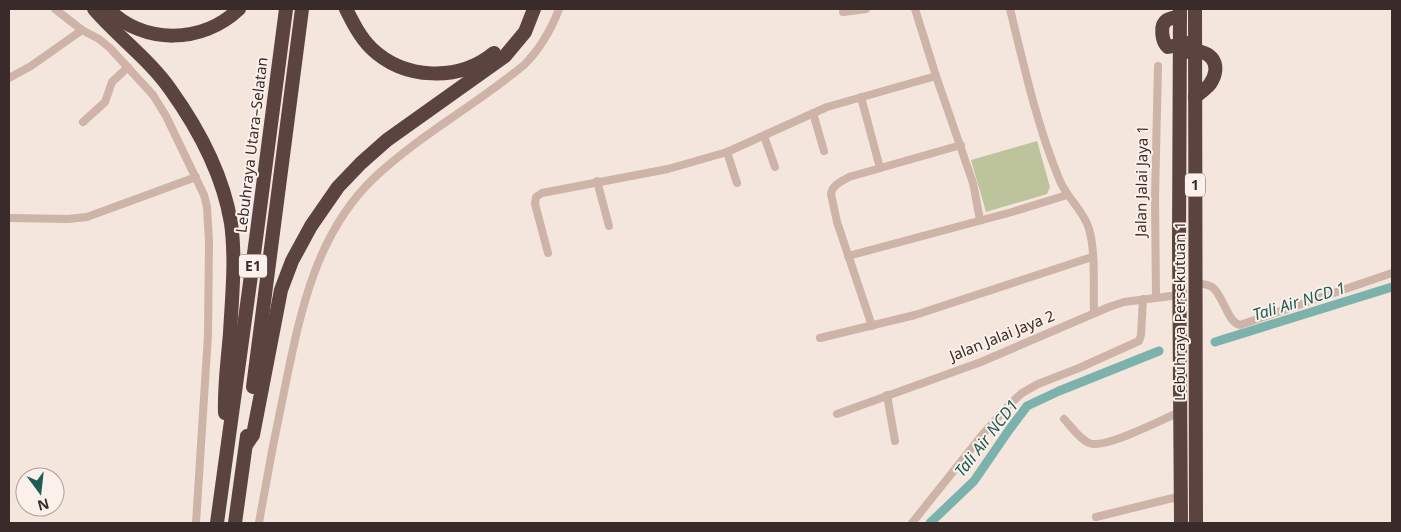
<svg xmlns="http://www.w3.org/2000/svg" width="1401" height="532" viewBox="0 0 1401 532" font-family="'Noto Sans',sans-serif">
  <style>
    .green { fill: #bdc49c }
    .lines { fill: none; stroke-linecap: round; stroke-linejoin: round }
    .canal { stroke: #7bb2ab; stroke-width: 9 }
    .street { stroke: #cdb3a8; stroke-width: 8 }
    .highway { stroke: #5b433f; stroke-width: 14 }
    .labels { text-anchor: middle; stroke-width: 4; stroke-linejoin: round; paint-order: stroke }
    .shield { fill: #fbf0ea; stroke: #736663; stroke-width: 1 }
    .shield-label { font-size: 14px; font-weight: bold; fill: #392b29 }
    .street-label { font-size: 15px; fill: #392b29; stroke: #fbf0ea }
    .water-label { font-size: 16px; font-style: italic; fill: #1c5d56; stroke: #fbf0ea }
  </style>
  <rect width="100%" height="100%" fill="#f4e5dd"/>
  <!-- green -->
  <polygon class="green" points="1037,141 1050,187 1047,194 986,212 971,160"/>
  <g class="lines">
    <!-- canal -->
    <g class="canal">
      <polyline points="1215,342 1392,287"/>
      <polyline points="930,523 974,481 1009,430 1027,406 1059,391 1159,351"/>
    </g>
    <!-- street -->
    <g class="street">
      <polyline points="55,9 82,30 99,39 110,48 153,95 166,116 204,195 207,207 209,242 208,335 196,523"/>
      <polyline points="915,9 936,76 973,183 980,220"/>
      <path d="M1010,9C1024,66 1037,126 1060,181C1067,198 1084,211 1089,229C1096,252 1093,289 1094,313"/>
      <polyline points="843,12 866,9"/>
      <polyline points="9,78 31,66 82,30"/>
      <polyline points="861,97 880,168"/>
      <polyline points="813,113 824,151"/>
      <polyline points="83,122 105,102 112,82 128,67"/>
      <polyline points="764,136 775,167"/>
      <polyline points="727,152 737,183"/>
      <polyline points="597,181 609,226"/>
      <polyline points="9,218 68,219 87,217 196,177"/>
      <polyline points="548,253 535,204 536,197 542,193 668,169 727,152 827,107 936,76"/>
      <polyline points="848,256 1012,212 1067,195"/>
      <path d="M1196,283C1201,284 1207,284 1212,287C1224,296 1227,322 1240,325L1392,273"/>
      <polyline points="1156,297 1155,197 1158,66"/>
      <path d="M872,326L837,222L831,194C832,185 842,181 849,177L961,145"/>
      <polyline points="820,338 915,315 1092,257"/>
      <polyline points="887,395 895,441"/>
      <polyline points="837,414 981,362 1109,307 1124,302 1179,295"/>
      <path d="M1064,419C1071,426 1079,439 1089,443C1104,450 1163,419 1180,412"/>
      <polyline points="1096,517 1181,496"/>
      <path d="M259,523C267,476 276,429 286,382C301,309 317,233 373,179C418,136 476,105 524,65C540,49 551,30 559,9"/>
      <polyline points="912,523 983,434 1010,404 1022,393 1038,384 1079,368 1139,341 1141,335 1143,299"/>
    </g>
    <!-- highway -->
    <g class="highway">
      <path d="M94,9C118,37 149,59 170,89C198,128 223,175 231,223C236,259 232,297 230,333C228,359 224,386 225,413"/>
      <path d="M108,9C144,45 202,44 239,9"/>
      <path d="M346,9C353,23 360,37 371,48C404,80 459,82 494,53"/>
      <polyline points="1180,9 1179,240 1181,523"/>
      <polyline points="1195,9 1196,523"/>
      <path d="M1180,16C1176,17 1171,18 1167,20C1159,25 1162,42 1168,47L1188,43"/>
      <path d="M1186,52C1209,47 1224,63 1210,84C1206,89 1200,93 1195,97"/>
      <polyline points="253,387 302,9"/>
      <polyline points="246,445 253,435 281,290 292,261 311,226 338,187 361,163 387,140 505,56 525,32 534,9"/>
      <polyline points="217,523 256,239 286,9"/>
      <polyline points="235,523 247,436"/>
    </g>
  </g>
  <g class="labels">
    <!-- shield labels -->
    <g class="shield">
      <rect x="1185" y="173.5" width="20" height="23" rx="4"/>
      <rect x="239" y="254.5" width="28" height="23" rx="4"/>
    </g>
    <g class="shield-label">
      <text x="1195" y="190">1</text>
      <text x="253" y="271">E1</text>
    </g>
    <!-- street labels -->
    <g class="street-label">
      <text transform="translate(252 145) rotate(-83)" y="5">Lebuhraya Utara–Selatan</text>
      <text transform="translate(1142 181) rotate(-89)" y="5">Jalan Jalai Jaya 1</text>
      <text transform="translate(1180 311) rotate(-90)" y="5">Lebuhraya Persekutuan 1</text>
      <text transform="translate(1002 336) rotate(-22)" y="5">Jalan Jalai Jaya 2</text>
    </g>
    <!-- water labels -->
    <g class="water-label">
      <text transform="translate(1299 301) rotate(-17)" y="6">Tali Air NCD 1</text>
      <text transform="translate(986 438) rotate(-52)" y="6">Tali Air NCD1</text>
    </g>
  </g>
  <!-- border -->
  <rect width="1401" height="532" fill="none" stroke="#392b29" stroke-width="20"/>
  <!-- north arrow -->
  <g transform="translate(40 492) rotate(165)"><circle r="24" fill="#fbf0ea" stroke="#ada19d"/>
  <path d="M0-4L9 19L0 12L-9 19Z" fill="#1c5d56"/>
  <text y="-8" font-size="14" font-weight="bold" text-anchor="middle" fill="#392b29">N</text>
  </g>
</svg>
